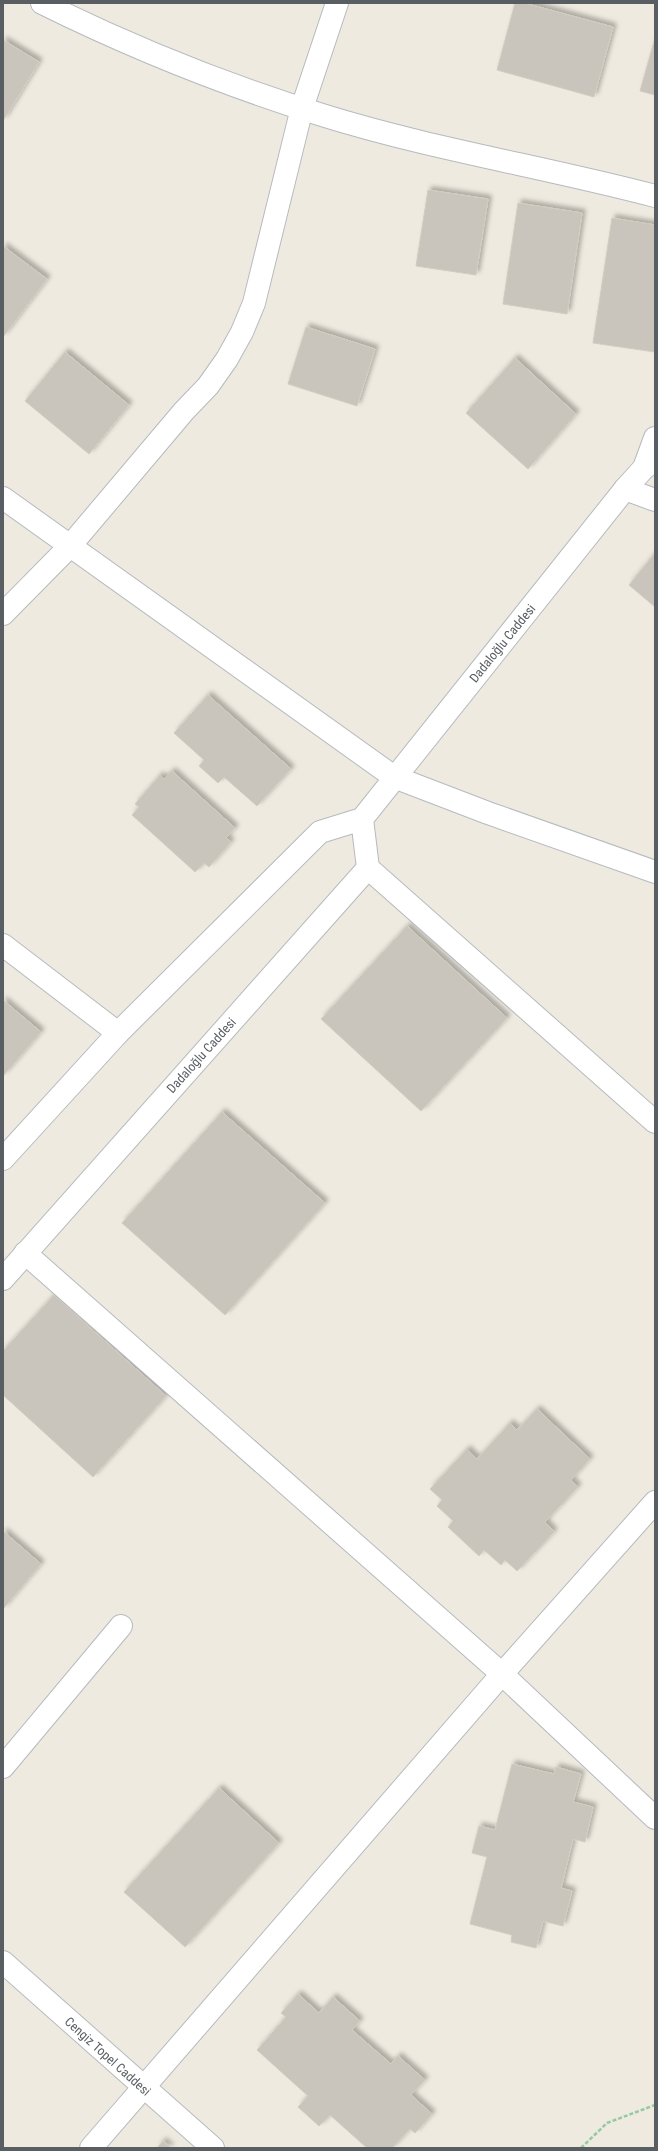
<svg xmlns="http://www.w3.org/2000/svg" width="658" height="2151" viewBox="0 0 658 2151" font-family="'Roboto Condensed',sans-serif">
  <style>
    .building { fill: #c9c5bd; stroke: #d3ccbe; filter: url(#shadow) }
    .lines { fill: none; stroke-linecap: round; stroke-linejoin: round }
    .minor-casing { stroke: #b6babf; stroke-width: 24 }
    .path { stroke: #93caa0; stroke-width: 2.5; stroke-dasharray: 4 2; stroke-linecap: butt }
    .minor { stroke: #fff; stroke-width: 22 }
    .labels { text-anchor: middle; stroke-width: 4; stroke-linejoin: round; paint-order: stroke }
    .street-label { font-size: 13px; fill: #595e63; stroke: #fff }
  </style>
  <defs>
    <filter id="shadow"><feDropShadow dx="3.5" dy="-3.5" stdDeviation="2" flood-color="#0004"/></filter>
  </defs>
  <rect width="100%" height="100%" fill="#eeeae0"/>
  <!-- building -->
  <g class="building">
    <polygon points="515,3 524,3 613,27 594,97 497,70"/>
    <polygon points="655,38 655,95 640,91"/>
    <polygon points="3,40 39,62 3,121"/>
    <polygon points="428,190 488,199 476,275 416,266"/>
    <polygon points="518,203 582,213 567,314 503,304"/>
    <polygon points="612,218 655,225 655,352 593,343"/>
    <polygon points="3,246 47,279 3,337"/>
    <polygon points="306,327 375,349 357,406 288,384"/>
    <polygon points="65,352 129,405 89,454 25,401"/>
    <polygon points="515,358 576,414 528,469 466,413"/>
    <polygon points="655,553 655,607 629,585"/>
    <polygon points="208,695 291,769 257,806 224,777 218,783 199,766 204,760 174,733"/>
    <polygon points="172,771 235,828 226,838 231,842 209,867 204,863 195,872 132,815 139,807 135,804 160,775 164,779"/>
    <polygon points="407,926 507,1018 421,1111 321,1019"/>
    <polygon points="3,1000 41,1032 3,1076"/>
    <polygon points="222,1112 325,1203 225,1315 122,1223"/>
    <polygon points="54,1295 166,1396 93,1477 3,1395 3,1351"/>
    <polygon points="537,1409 590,1459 571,1480 578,1487 545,1522 554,1532 517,1571 505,1560 501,1565 484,1550 479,1556 448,1527 453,1521 437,1506 442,1500 430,1489 467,1449 477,1459 510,1423 517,1430"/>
    <polygon points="3,1531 41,1564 3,1609"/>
    <polygon points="512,1764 554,1774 556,1767 581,1774 573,1802 593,1807 585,1842 573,1839 561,1888 572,1891 563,1926 543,1921 536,1948 511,1942 512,1935 470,1924 487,1857 472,1853 479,1826 495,1830"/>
    <polygon points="219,1788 279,1843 185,1947 124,1892"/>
    <polygon points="298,1994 319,2013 333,1997 360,2021 352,2030 391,2064 398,2056 425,2080 411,2095 432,2114 415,2133 410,2129 392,2148 367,2148 330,2115 319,2126 298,2107 308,2096 257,2050 286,2017 281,2013"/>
    <polygon points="163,2141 171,2148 157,2148"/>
  </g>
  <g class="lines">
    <defs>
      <g id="minor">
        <path d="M42,3C133,48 225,85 322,115C431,149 545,167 655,196"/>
        <polyline points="644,468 655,438"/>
        <polyline points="625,489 655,500"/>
        <polyline points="3,498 394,777 488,813 655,872"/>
        <polyline points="3,614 70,546 184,411 208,386 227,359 242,332 254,303 302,108 337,3"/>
        <polyline points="368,868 655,1122"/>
        <polyline points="3,945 118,1033"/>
        <polyline points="3,1159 118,1033 320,832 362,819 625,489 644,468 655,461"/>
        <polyline points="25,1253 502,1674 91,2148"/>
        <polyline points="3,1279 368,868 362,819"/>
        <polyline points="655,1502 502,1674 655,1818"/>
        <polyline points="3,1767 121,1626"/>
        <polyline points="3,1962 213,2148"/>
      </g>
    </defs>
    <!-- minor casing -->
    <use href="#minor" class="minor-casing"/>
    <!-- path -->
    <polyline class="path" points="581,2148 607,2123 655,2105"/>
    <!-- minor -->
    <use href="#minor" class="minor"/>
  </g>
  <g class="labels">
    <!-- street labels -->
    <g class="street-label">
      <text transform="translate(502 643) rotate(-51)" y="5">Dadaloğlu Caddesi</text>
      <text transform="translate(201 1055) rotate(-48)" y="5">Dadaloğlu Caddesi</text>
      <text transform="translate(108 2056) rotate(42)" y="5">Cengiz Topel Caddesi</text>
    </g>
  </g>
  <!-- border -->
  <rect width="658" height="2151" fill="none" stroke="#595e63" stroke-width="8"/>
</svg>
